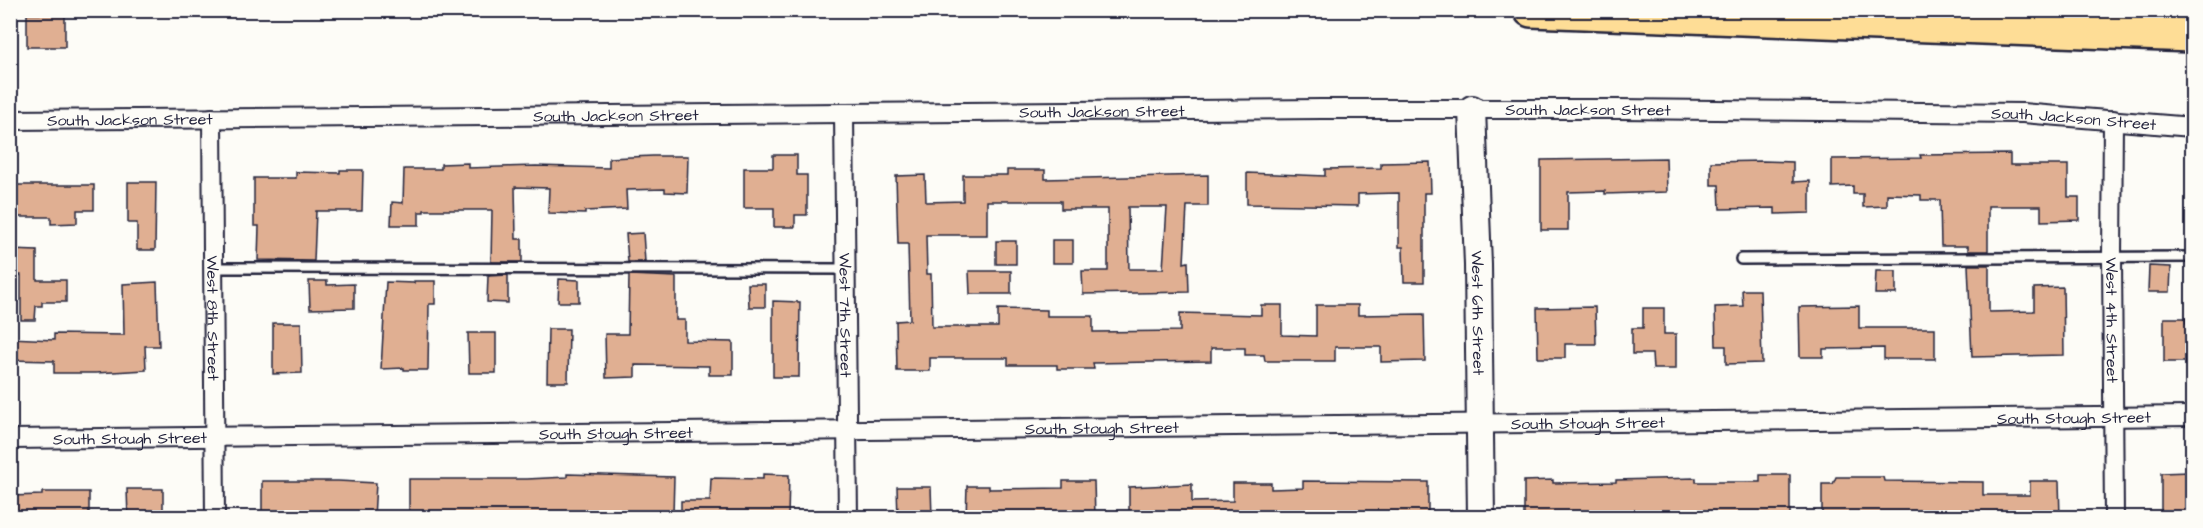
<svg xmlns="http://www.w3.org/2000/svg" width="2203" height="528" viewBox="0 0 2203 528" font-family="'Architects Daughter',sans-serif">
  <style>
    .building { fill: #e0af92; stroke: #22223b; stroke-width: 1.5; fill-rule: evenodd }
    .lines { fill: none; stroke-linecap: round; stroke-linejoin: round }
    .lane-casing { stroke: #22223b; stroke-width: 14 }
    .street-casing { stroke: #22223b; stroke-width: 22 }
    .secondary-casing { stroke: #22223b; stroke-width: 30 }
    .highway-casing { stroke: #22223b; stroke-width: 38 }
    .lane { stroke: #fdfcf7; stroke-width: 9 }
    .street { stroke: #fdfcf7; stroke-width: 18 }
    .secondary { stroke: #fdfcf7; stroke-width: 26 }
    .highway { stroke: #fedd96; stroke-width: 33 }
    .labels { text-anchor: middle; stroke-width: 6; stroke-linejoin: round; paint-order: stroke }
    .street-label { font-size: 16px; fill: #22223b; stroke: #fdfcf7 }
  </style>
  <rect width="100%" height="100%" fill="#fdfcf7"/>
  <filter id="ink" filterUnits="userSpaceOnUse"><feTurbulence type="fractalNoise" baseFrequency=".0167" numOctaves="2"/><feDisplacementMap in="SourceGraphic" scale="12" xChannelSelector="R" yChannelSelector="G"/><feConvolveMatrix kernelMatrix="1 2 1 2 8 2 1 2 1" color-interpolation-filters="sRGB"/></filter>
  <g filter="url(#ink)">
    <!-- building -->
    <g class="building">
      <polygon points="40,10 65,10 65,47 27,47 27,14 40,14"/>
      <polygon points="2010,154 2010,165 2068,165 2068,197 2079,197 2079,220 2041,221 2041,206 1988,206 1988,251 1968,251 1968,246 1941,246 1940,200 1921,200 1921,195 1887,194 1887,206 1863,207 1863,194 1853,194 1853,186 1832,187 1832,159 1921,158 1920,155"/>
      <polygon points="773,155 797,155 797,175 807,175 807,215 795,215 795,227 774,227 774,208 744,208 744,168 773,168"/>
      <polygon points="653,156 688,156 687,193 665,192 665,189 626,190 627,209 585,211 585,214 548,213 549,188 515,187 516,239 522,239 522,262 491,262 492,210 424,210 424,212 419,212 419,225 391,225 392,202 403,203 404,169 441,169 441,164 468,163 468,168 536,166 609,168 609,158"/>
      <polygon points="1666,158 1667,192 1605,194 1605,191 1568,192 1568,230 1541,230 1541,160"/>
      <polygon points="1762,161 1793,162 1793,182 1810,181 1810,213 1775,214 1775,208 1720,209 1719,185 1711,185 1711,162"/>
      <polygon points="1430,162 1431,193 1424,193 1424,282 1404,282 1403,247 1399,247 1399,193 1358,194 1358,206 1247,204 1247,173 1325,176 1325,169 1381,168 1381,163"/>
      <polygon points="340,170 363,170 362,211 316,211 314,261 258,260 259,226 254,226 254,178 296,178 296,172 340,173"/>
      <path d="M1007,170H1045V179L1208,175V206H1187L1184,263L1188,262L1189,292L1083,294L1082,271H1108V209H1061V201H987V235H926L927,274H931L932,327H998V309L1047,310V316H1093V332L1180,331V313L1261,315V305H1282V335L1316,336V305H1358V315L1424,314L1425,361L1381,362V347H1335V361H1265L1264,355H1245V348H1211V361L1093,363L1094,369H1057V365H1008V358H930V371H897L896,321L910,320L908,244H898L896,176L925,175L926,202L963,201V175H1007ZM1128,207H1167L1163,269H1129Z"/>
      <polygon points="128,182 156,182 155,250 137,250 137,223 128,223"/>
      <polygon points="10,185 94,185 94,210 77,210 77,223 51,224 51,217 10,217"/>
      <polygon points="643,233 645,262 628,262 626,234"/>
      <rect x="1052" y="240" width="21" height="23"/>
      <rect x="996" y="241" width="20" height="23"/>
      <polygon points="10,250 37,251 37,280 66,280 66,302 42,302 42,306 36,306 35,320 21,320 21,275 10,275"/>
      <polygon points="1968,265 1989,265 1989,312 2034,311 2034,288 2063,287 2064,355 1972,357"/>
      <polygon points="2149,266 2171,267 2170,292 2148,292"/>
      <polygon points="969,271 1011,271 1011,294 970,294"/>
      <polygon points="1876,271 1896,271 1896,294 1875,294"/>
      <polygon points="508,275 508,303 487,302 488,276"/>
      <polygon points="629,275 676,277 676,320 685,320 685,341 733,342 733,375 709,375 709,366 635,365 635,377 606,378 605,334 628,334"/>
      <polygon points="559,279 579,280 579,302 558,302"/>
      <polygon points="309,281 327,281 327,285 354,284 354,308 310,309"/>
      <polygon points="414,281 435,281 435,304 429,304 428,370 404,370 404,368 381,369 386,282 414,283"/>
      <polygon points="157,282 159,346 145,346 146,370 96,373 54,373 54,361 10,360 10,338 54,340 54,334 124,335 123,284"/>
      <polygon points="748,284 765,284 765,307 749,307"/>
      <polygon points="1742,290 1760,290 1762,363 1726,364 1726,346 1716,346 1715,307 1743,306"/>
      <polygon points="773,301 800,302 799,377 773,377"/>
      <polygon points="1859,306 1859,328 1935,328 1935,359 1884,359 1884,348 1823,349 1823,357 1800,357 1799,307"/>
      <polygon points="1595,307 1596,344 1565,344 1565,358 1538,358 1537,308"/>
      <polygon points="1643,308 1664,308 1664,334 1676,334 1676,369 1653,369 1652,354 1632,354 1632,328 1643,328"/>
      <polygon points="2164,318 2186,318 2186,323 2193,323 2193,345 2190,346 2190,362 2164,362"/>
      <polygon points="273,323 301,323 302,373 273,374"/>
      <polygon points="548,329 569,329 568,382 547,382"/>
      <polygon points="468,333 496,333 496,373 469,373"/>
      <polygon points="2189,472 2189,518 2161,518 2161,473"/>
      <polygon points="567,474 674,477 673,514 612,513 611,517 421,518 421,514 409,514 409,479 527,479 567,477"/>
      <polygon points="763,474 789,475 788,518 681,518 681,501 710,501 711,478 763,479"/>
      <polygon points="1760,475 1790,475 1790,518 1524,518 1524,481 1553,480 1553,483 1616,482 1616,480 1696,478 1696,482 1760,482"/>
      <polygon points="1836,477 1883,477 1884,481 1983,482 1983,495 2030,495 2030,481 2059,481 2060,518 1822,518 1822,484 1833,484"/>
      <polygon points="262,481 338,481 376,483 374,518 262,518"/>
      <polygon points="1063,481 1094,481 1095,518 966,518 967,486 989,486 989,489 1063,488"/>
      <polygon points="1303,481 1428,482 1428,518 1129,518 1129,487 1192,484 1192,502 1233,501 1233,483 1271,483 1271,489 1303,488"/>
      <polygon points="897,487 931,487 932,518 898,518"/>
      <polygon points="127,489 163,489 163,518 128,518"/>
      <polygon points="42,492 89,492 89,518 10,518 10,496 42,495"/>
    </g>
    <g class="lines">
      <defs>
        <g id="lane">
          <polyline points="1741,259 2192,257"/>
          <polyline points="213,268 846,269"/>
        </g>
        <g id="street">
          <path id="s1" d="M844,113L848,518"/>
          <path id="s2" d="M212,118L215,518"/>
          <path id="s3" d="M10,120L1322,109H1619L2023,113L2192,127"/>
          <path id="s4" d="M2113,120L2112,257L2114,518"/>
          <path id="s5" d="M10,439L2192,416"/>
        </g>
        <g id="secondary">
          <path id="s6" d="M1472,109L1478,265L1481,518"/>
        </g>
        <polyline id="highway" points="1531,10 2192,35"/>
      </defs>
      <!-- lane casing -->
      <use href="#lane" class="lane-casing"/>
      <!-- street casing -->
      <use href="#street" class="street-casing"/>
      <!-- secondary casing -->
      <use href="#secondary" class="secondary-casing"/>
      <!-- highway casing -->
      <use href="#highway" class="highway-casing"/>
      <!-- lane -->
      <use href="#lane" class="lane"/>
      <!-- street -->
      <use href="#street" class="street"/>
      <!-- secondary -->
      <use href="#secondary" class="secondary"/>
      <!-- highway -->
      <use href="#highway" class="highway"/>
    </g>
  </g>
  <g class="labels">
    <!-- street labels -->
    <g class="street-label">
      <text dy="6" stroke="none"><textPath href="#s3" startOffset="1578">South Jackson Street</textPath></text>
      <text dy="6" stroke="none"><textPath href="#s3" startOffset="1092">South Jackson Street</textPath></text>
      <text dy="6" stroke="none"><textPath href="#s3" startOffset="606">South Jackson Street</textPath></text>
      <text dy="6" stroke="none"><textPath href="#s3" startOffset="120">South Jackson Street</textPath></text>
      <text dy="6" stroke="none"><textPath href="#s3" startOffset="2064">South Jackson Street</textPath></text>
      <text dy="6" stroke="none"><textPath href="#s6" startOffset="204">West 6th Street</textPath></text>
      <text dy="6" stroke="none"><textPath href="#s1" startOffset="202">West 7th Street</textPath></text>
      <text dy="6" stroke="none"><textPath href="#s2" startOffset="200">West 8th Street</textPath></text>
      <text dy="6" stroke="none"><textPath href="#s4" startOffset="200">West 4th Street</textPath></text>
      <text dy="6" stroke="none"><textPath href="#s5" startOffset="2064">South Stough Street</textPath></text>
      <text dy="6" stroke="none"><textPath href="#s5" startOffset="1578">South Stough Street</textPath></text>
      <text dy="6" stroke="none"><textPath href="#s5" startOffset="1092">South Stough Street</textPath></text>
      <text dy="6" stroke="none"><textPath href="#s5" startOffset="606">South Stough Street</textPath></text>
      <text dy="6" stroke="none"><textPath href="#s5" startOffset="120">South Stough Street</textPath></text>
    </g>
  </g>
  <!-- margin -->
  <rect width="2203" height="528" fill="none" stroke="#fdfcf7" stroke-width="36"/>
  <rect x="18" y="18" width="2167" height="492" fill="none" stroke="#22223b" stroke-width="2" filter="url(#ink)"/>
</svg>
